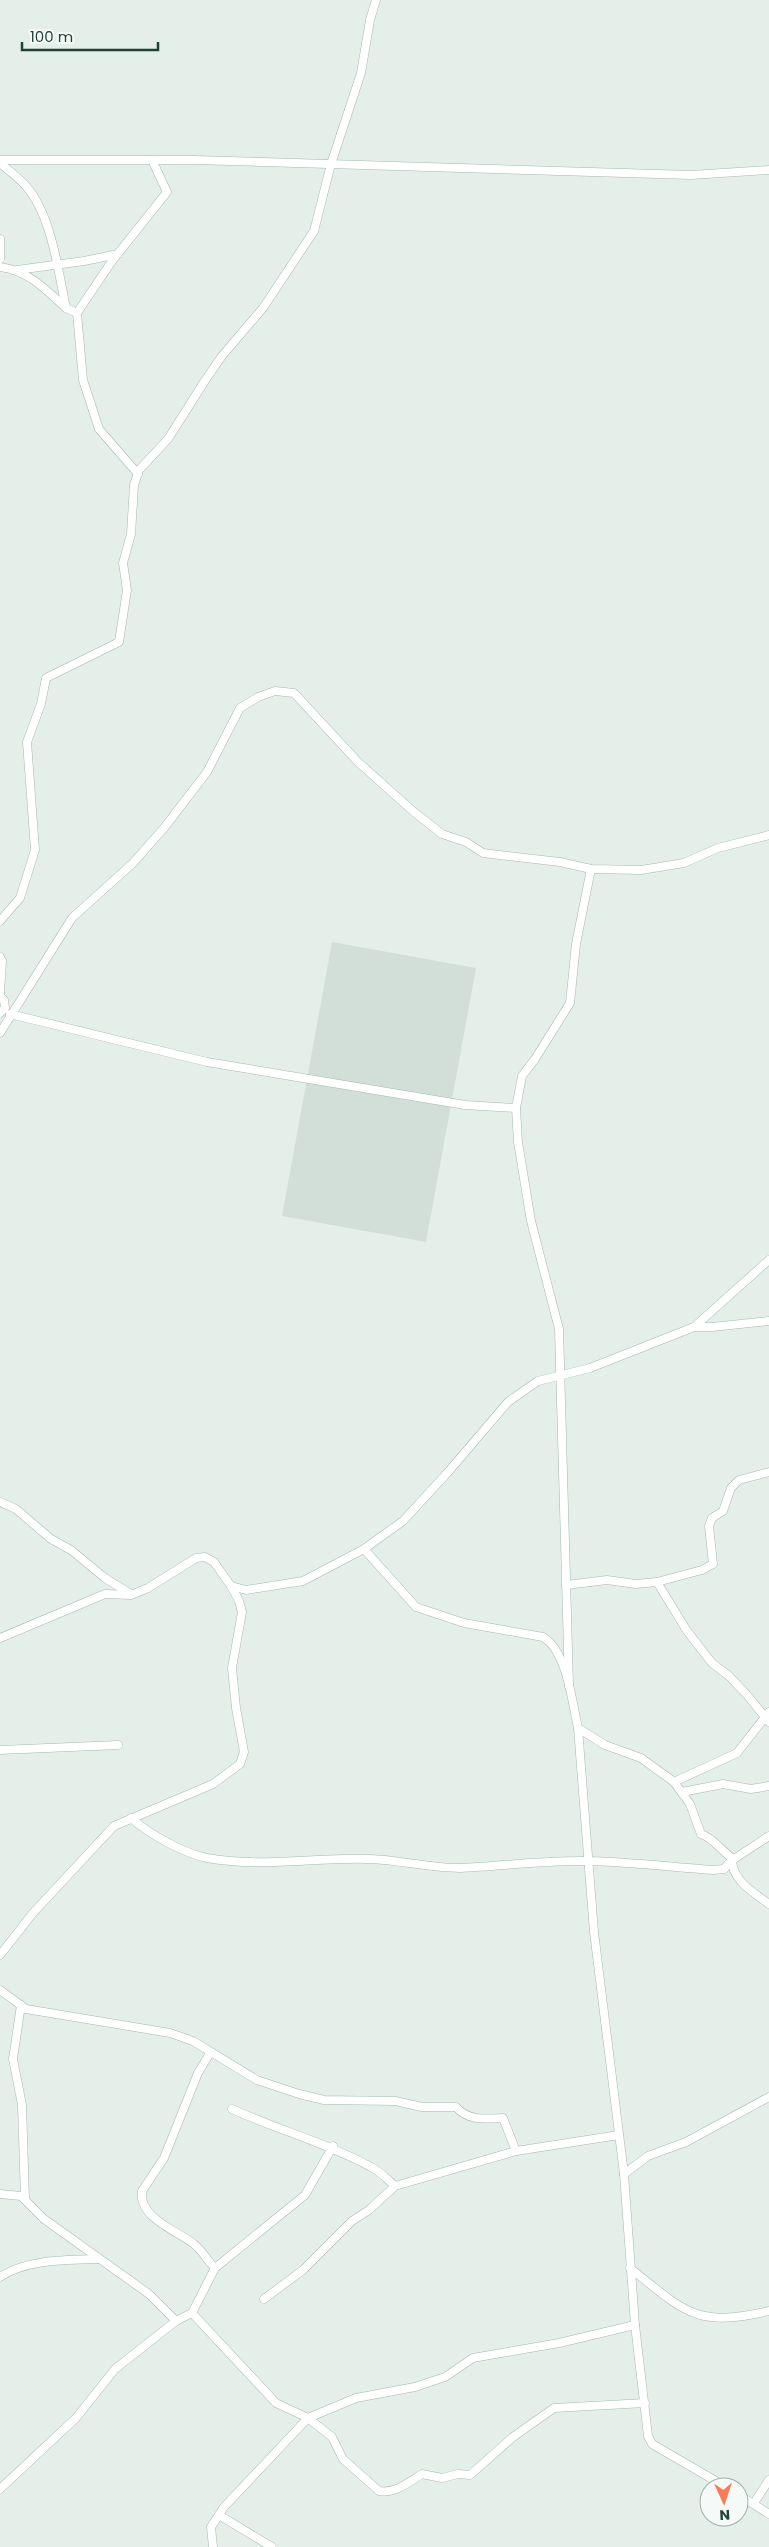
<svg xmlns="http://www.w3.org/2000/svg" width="769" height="2547" viewBox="0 0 769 2547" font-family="Poppins,sans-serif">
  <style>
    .built { fill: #d2dfd8 }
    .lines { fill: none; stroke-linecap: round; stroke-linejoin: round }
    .minor-casing { stroke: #a6b8b1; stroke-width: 9 }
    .minor { stroke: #fff; stroke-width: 8 }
  </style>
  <rect width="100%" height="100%" fill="#e4efe9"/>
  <!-- built -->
  <polygon class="built" points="332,942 476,968 426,1242 282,1216"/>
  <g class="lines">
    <defs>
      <g id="minor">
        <polyline points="0,160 194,160 691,175 769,170"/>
        <path d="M0,163C8,170 19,178 26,186C52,216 58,271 66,308L77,313"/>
        <polyline points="0,239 0,259"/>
        <path d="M0,267C29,271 45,289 66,308"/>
        <polyline points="17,270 84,261 118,254"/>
        <polyline points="138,474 99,429 83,380 77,313 112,261 167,192 152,160"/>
        <polyline points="0,921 20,898 35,850 27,742 41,704 46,678 119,642 127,590 123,563 131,534 134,485 139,470 168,439 206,379 222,356 263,308 314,231 331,164 361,73 370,20 376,0"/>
        <polyline points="0,957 2,961 0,993"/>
        <polyline points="0,996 4,1000 5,1008 0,1013"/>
        <polyline points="10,1014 207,1062 465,1105 516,1108"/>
        <polyline points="0,1033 72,918 133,863 164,828 207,772 240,708 258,697 275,691 294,693 358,762 414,812 442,834 466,842 483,853 560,862 591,869 641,870 684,863 718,848 769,835"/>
        <polyline points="694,1327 712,1327 769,1321"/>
        <polyline points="0,1502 16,1509 51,1539 71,1550 105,1578 129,1593"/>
        <path d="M364,1549L416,1607L464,1623L543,1637C567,1651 572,1702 578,1728L605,1745L641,1758L674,1782L690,1804L701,1834C715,1839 720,1850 732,1858C731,1880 753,1892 769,1904"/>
        <polyline points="657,1582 687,1631 712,1663 729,1676 748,1696 769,1722"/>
        <polyline points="566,1585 607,1580 636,1584 657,1582 702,1570 713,1564 709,1526 712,1518 723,1511 731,1488 739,1480 769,1472"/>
        <polyline points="0,1638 105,1594 131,1595 148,1588 196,1558 205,1557 214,1562 231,1586 246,1590 303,1581 364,1549 403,1521 449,1471 508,1402 522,1392 538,1381 590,1368 694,1327 769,1260"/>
        <polyline points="569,1686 559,1329 531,1221 518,1142 516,1108 522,1076 535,1059 570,1003 576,944 591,869"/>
        <polyline points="578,1728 594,1932 624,2174 648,2156 686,2142 769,2097"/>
        <polyline points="0,1750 118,1745"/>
        <polyline points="674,1782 737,1753 769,1712"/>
        <polyline points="682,1792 723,1784 751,1789 769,1786"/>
        <path d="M131,1818C149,1834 183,1853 207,1858C262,1868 315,1857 370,1859C400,1860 429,1868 460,1868C503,1866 545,1860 588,1861C630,1862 671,1867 713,1870L724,1869L731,1861L769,1836"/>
        <polyline points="0,1955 33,1913 114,1826 213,1784 240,1764 244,1752 236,1708 232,1668 242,1612 239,1601 231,1586"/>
        <path d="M0,1990L26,2009L170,2033L193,2041L257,2080L299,2094L324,2100L395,2101L422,2107H456C468,2121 485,2119 503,2118L516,2151"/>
        <polyline points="21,2005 13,2059 22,2105 25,2199"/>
        <path d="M210,2053L198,2073L164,2158L142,2191C138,2218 178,2231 194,2244C203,2251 207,2261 215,2268"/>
        <path d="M232,2109C278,2130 327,2143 371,2167C380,2171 388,2180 395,2186"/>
        <polyline points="624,2174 635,2325 648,2436 652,2444 726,2487"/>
        <polyline points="0,2194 21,2196 44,2219 149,2294 176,2321"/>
        <path d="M630,2268C685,2312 696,2328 769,2311"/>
        <path d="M0,2277C27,2259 67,2260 98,2259"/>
        <polyline points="264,2299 303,2270 352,2221 369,2210 395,2186 516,2151 619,2135"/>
        <path d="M192,2313L276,2403L308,2418L332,2437L343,2459L379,2491C395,2494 409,2482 422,2474L442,2478L458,2474L470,2475L513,2437L554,2408L645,2403"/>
        <polyline points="0,2489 76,2418 115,2369 176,2321 192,2313 215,2268 305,2195 333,2146"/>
        <polyline points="739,2495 769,2514"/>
        <polyline points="754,2503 769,2480"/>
        <polyline points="219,2515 272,2547"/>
        <polyline points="213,2547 211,2527 224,2507 308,2418 356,2398 415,2387 445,2377 473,2358 559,2343 635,2325"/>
      </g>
    </defs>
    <!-- minor casing -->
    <use href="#minor" class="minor-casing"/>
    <!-- minor -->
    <use href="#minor" class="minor"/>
  </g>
  <!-- north arrow -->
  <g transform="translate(724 2502) rotate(177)"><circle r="24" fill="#f5faf8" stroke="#a0b0ac"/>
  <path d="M0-4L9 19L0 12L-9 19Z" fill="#fd7953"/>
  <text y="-8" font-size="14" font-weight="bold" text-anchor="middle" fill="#214239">N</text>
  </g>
  <!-- scale -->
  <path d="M22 42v8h136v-8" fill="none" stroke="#214239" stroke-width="2.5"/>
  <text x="30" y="42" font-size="15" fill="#214239" stroke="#f5faf8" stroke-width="4" paint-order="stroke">100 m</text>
</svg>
